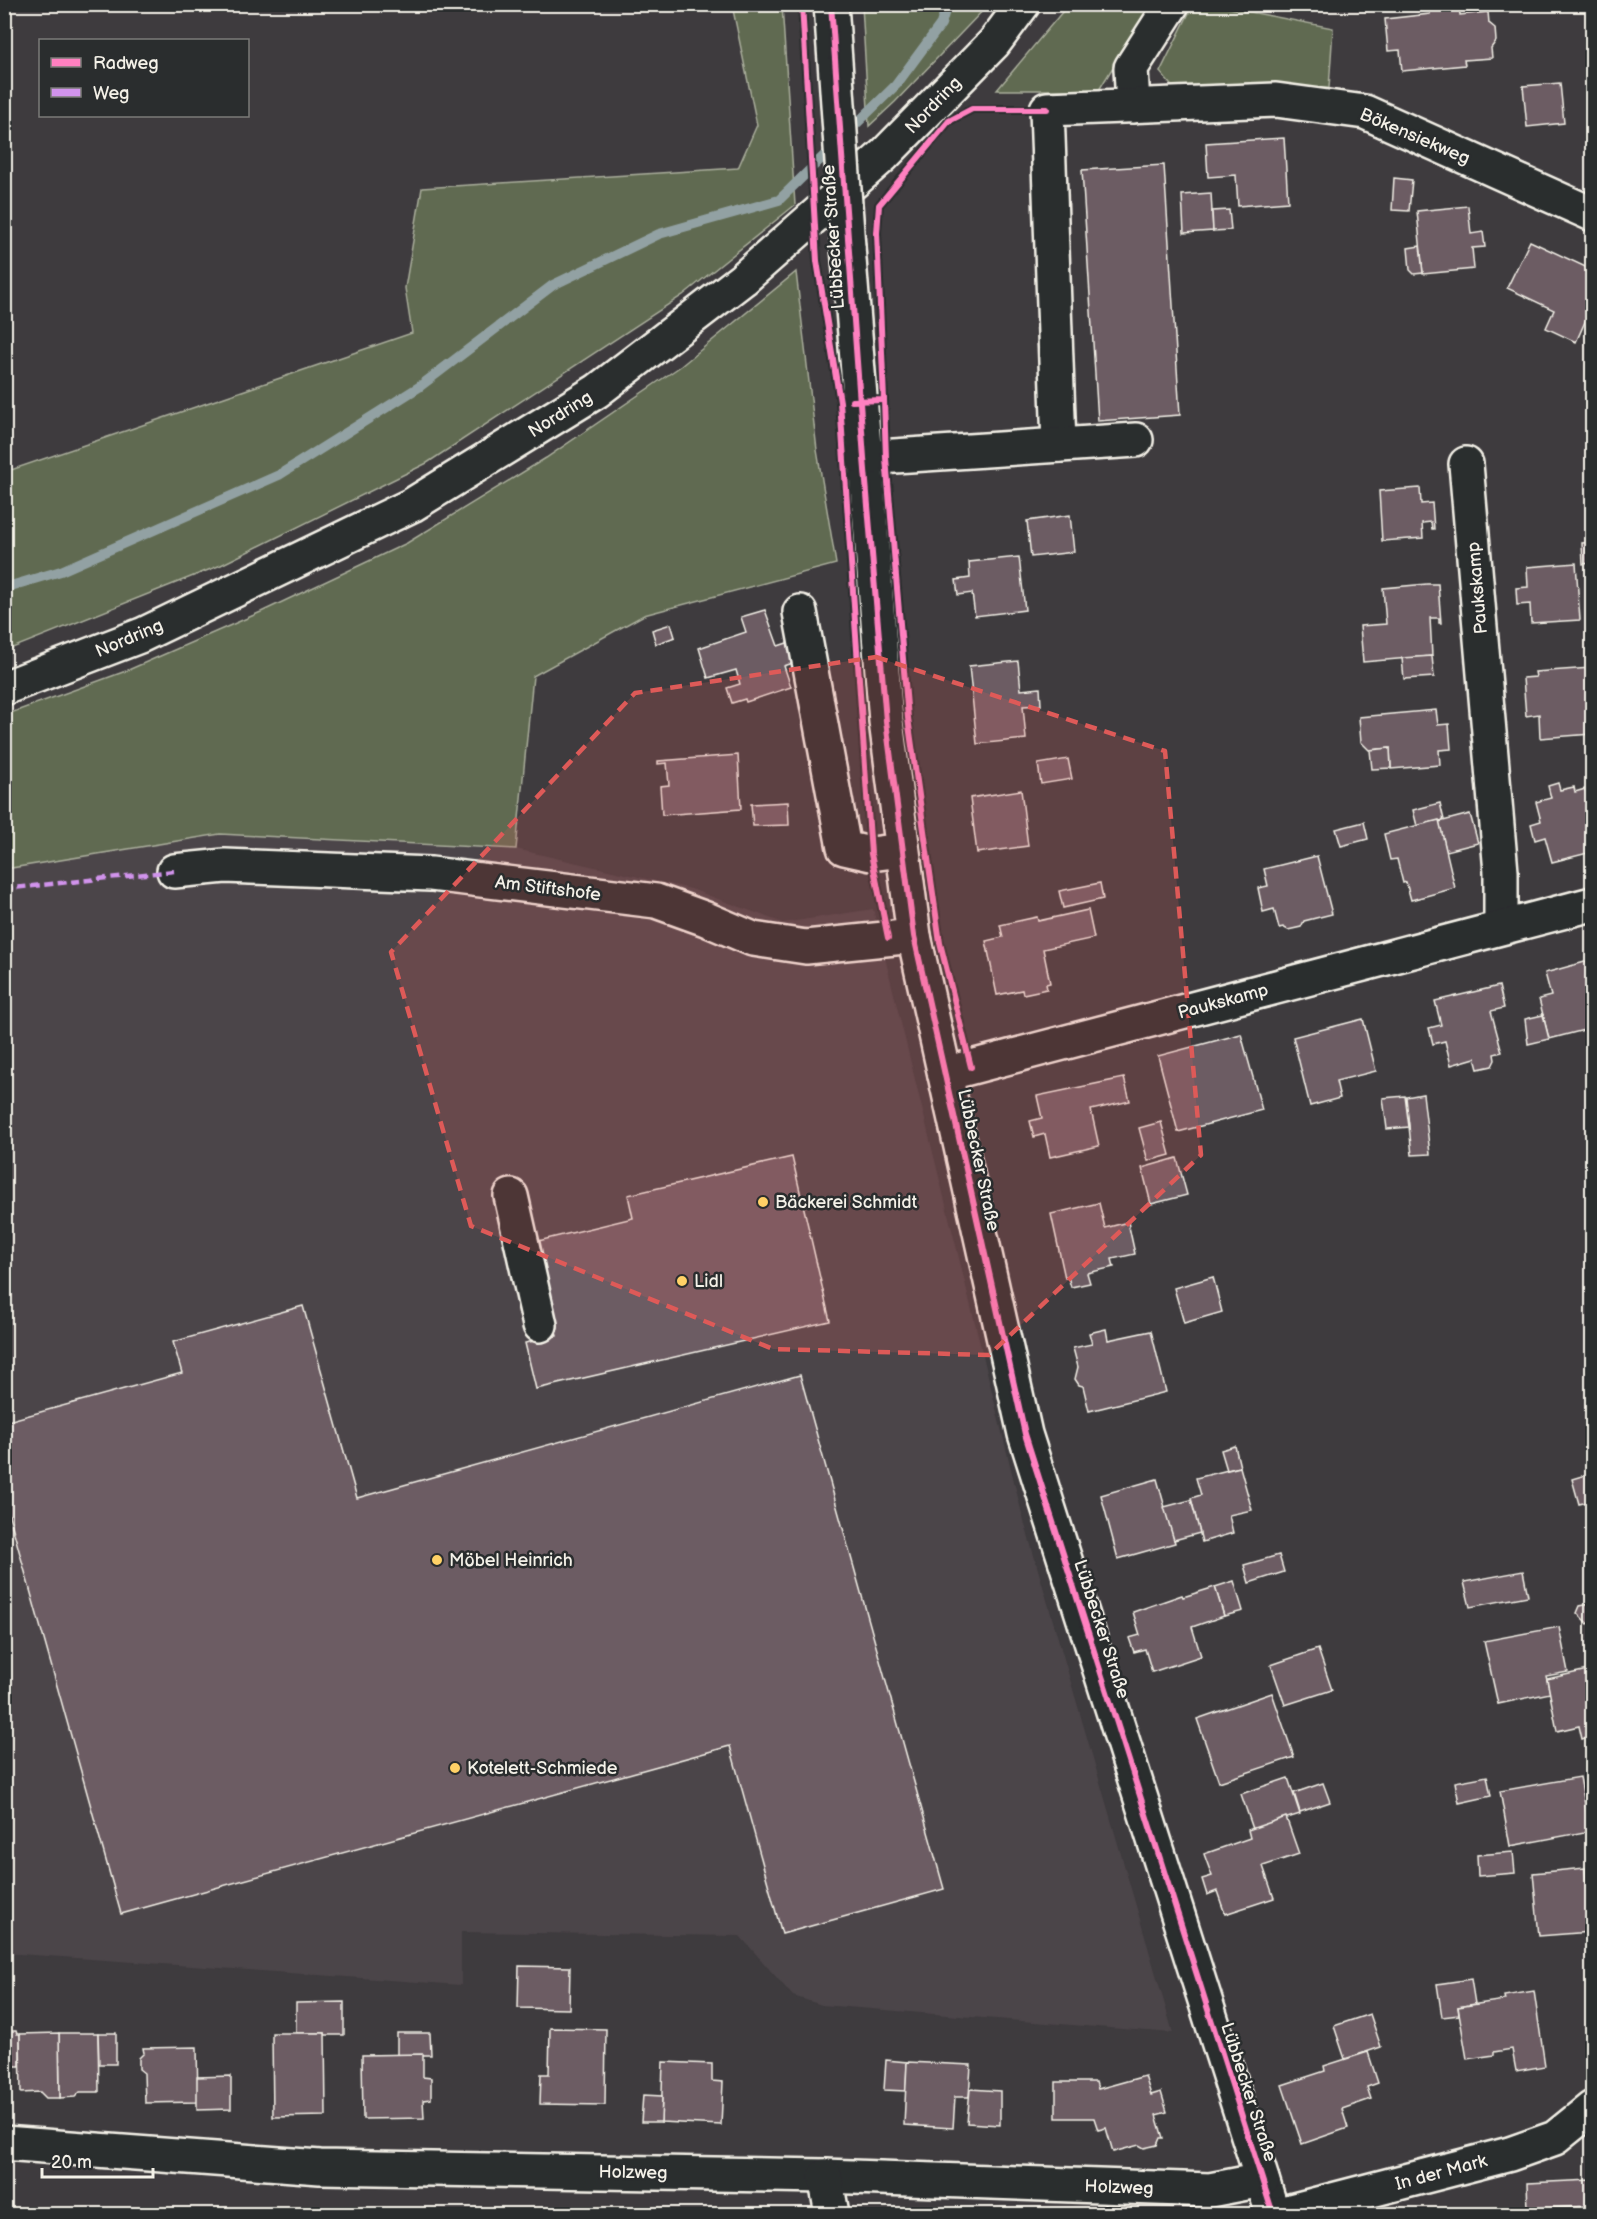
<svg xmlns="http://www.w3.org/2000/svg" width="1597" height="2219" viewBox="0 0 1597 2219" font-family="'Balsamiq Sans',sans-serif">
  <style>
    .built { fill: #4c4549 }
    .green { fill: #606a51; stroke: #aaae9c; stroke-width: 1.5 }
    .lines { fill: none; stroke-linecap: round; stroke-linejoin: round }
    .stream { stroke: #92a1a3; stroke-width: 10 }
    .building { fill: #6c5b64; stroke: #f4f1e8; stroke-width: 1.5 }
    .minor-casing { stroke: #f4f1e8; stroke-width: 38 }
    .minor { stroke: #2a2d2e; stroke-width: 33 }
    .minor-bridge-casing { stroke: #f4f1e8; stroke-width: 38; stroke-linecap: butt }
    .minor-bridge { stroke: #2a2d2e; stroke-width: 33 }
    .quiet { stroke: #d193ec; stroke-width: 4.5; stroke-dasharray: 9 4.5; stroke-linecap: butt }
    .cycleway-casing { stroke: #2a2d2e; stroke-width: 10 }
    .cycleway { stroke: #ff80c0; stroke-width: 6 }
    .marked { fill: #de5a58; fill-opacity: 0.2; stroke: #de5a58; stroke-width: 4.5; stroke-dasharray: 12 8; stroke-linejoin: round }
    .poi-dot { fill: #ffd166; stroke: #2a2d2e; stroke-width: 2 }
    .labels { text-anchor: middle; stroke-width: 5; stroke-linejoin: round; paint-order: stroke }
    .street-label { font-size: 18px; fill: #f4f1e8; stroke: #2a2d2e }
    .poi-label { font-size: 18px; fill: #f4f1e8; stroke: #2a2d2e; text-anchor: start }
  </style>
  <rect width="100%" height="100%" fill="#3e3b3e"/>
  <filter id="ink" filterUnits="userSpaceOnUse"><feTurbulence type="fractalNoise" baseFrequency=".0167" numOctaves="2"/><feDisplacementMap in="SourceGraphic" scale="12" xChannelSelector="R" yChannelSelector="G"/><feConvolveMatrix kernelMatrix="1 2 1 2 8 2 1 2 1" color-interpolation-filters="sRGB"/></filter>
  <g filter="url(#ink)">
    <!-- built -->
    <polygon class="built" points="220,834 516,849 691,889 783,923 873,909 1023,1518 1173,2033 822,2005 793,1996 740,1936 461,1932 461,1985 5,1953 5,869"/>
    <!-- green -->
    <g class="green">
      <polygon points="732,5 782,5 795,205 683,295 427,463 221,565 5,651 5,472 412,333 405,288 422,188 738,168 757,125"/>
      <polygon points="862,5 862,4 988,5 895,102 869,126"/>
      <polygon points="1068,5 1151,5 1099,90 997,90"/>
      <polygon points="1193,5 1214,5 1333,28 1329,88 1174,89 1160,72"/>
      <polygon points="796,272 817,450 836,564 644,615 533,676 516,849 220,834 5,869 5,715 126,671 261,612 407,543 546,458 681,366"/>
    </g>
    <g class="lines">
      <!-- stream -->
      <g class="stream">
        <polyline points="847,133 896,85 941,24 947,4"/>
        <polyline points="4,588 61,571 279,475 419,387 553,285 659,234 779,200 834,146"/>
      </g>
    </g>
    <!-- building -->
    <g class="building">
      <polygon points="1429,4 1459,4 1460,15 1488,12 1489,23 1495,28 1496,41 1491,48 1492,58 1464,60 1465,65 1402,71 1400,50 1388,51 1385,19 1430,14"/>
      <polygon points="1560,83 1564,123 1527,127 1523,86"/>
      <polygon points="1284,138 1288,202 1238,206 1236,175 1208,177 1206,143"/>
      <polygon points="1164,165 1180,415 1098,421 1082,170"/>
      <polygon points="1394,178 1412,180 1409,211 1392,210"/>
      <polygon points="1211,193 1213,231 1184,233 1182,195"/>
      <polygon points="1468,206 1471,234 1483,232 1485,247 1472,248 1474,269 1423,274 1417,211"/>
      <polygon points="1229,210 1231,230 1213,231 1212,211"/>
      <polygon points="1530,241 1592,270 1592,306 1576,342 1546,328 1554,310 1507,288"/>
      <polygon points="1420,246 1423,273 1414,274 1410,270 1408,248"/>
      <polygon points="1420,488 1421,504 1432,503 1434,529 1432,529 1431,522 1422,523 1423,538 1382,541 1379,491"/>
      <polygon points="1070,515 1074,552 1031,557 1027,521"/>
      <polygon points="1592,542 1592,563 1583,564 1582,543"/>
      <polygon points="1019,557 1025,610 975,616 972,593 958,595 956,580 970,578 969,562"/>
      <polygon points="1576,563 1580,620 1531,623 1530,604 1517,605 1516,588 1528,587 1527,567"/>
      <polygon points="1427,584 1438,584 1441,623 1439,623 1439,618 1430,618 1432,656 1363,662 1360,626 1386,624 1383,588"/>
      <polygon points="765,610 778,646 790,642 796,662 784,666 791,687 746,702 745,699 732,703 727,688 740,684 736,670 708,678 699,648 746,632 741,617"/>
      <polygon points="671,624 675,637 656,644 652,630"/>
      <polygon points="1432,656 1434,677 1404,679 1402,658"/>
      <polygon points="1018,661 1021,690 1040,688 1041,705 1023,706 1026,739 977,744 969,666"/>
      <polygon points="1591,668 1592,734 1540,738 1539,714 1526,716 1523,678 1536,677 1535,672"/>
      <polygon points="1436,710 1438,725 1449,724 1451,749 1439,750 1440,765 1391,769 1390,748 1369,750 1361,742 1359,717"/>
      <polygon points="1390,748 1391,768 1372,769 1370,750"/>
      <polygon points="738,755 741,809 662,815 660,786 669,785 667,763 658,764 658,761"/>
      <polygon points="1068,759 1072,779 1041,784 1038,764"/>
      <polygon points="1558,783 1560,790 1574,787 1575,792 1585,789 1592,818 1592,852 1552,862 1545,837 1535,840 1531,824 1541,821 1536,802 1551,798 1548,786"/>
      <polygon points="1021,790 1028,846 977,853 970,798"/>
      <polygon points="788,802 789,825 753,826 751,804"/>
      <polygon points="1440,803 1444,820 1417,826 1413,810"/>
      <polygon points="1470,814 1478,843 1446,851 1439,822"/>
      <polygon points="1439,820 1455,888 1411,900 1406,882 1403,883 1397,859 1390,860 1384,834"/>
      <polygon points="1364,822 1368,839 1341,846 1336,829"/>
      <polygon points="1317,856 1332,914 1304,921 1301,927 1288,930 1283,927 1279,928 1274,909 1263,912 1258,888 1268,886 1264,869"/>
      <polygon points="1100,883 1103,899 1063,908 1059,891"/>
      <polygon points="1088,910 1094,938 1043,949 1050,983 1046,984 1047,989 1023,994 1022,990 997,995 986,941 1003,937 1000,925 1037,917 1038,921"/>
      <polygon points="1592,960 1592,1028 1549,1039 1539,999 1551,996 1545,973"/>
      <polygon points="1499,986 1504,1008 1491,1011 1502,1052 1494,1054 1495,1060 1492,1066 1478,1069 1475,1058 1451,1065 1445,1041 1433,1044 1429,1028 1441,1025 1435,1001"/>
      <polygon points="1543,1015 1549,1039 1528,1044 1525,1019"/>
      <polygon points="1363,1019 1376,1071 1336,1081 1340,1098 1310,1106 1293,1037"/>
      <polygon points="1241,1034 1262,1110 1178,1132 1158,1056"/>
      <polygon points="1124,1078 1130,1101 1091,1110 1099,1146 1050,1157 1045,1134 1034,1137 1030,1121 1042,1118 1037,1096"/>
      <polygon points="1423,1094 1430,1154 1412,1155 1406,1097"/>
      <polygon points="1405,1096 1409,1127 1387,1129 1383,1098"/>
      <polygon points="1161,1122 1170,1155 1148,1161 1139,1128"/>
      <polygon points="792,1157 830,1321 536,1389 525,1343 557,1336 534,1242 633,1218 628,1195"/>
      <polygon points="1177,1158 1187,1195 1151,1204 1142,1168"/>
      <polygon points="1099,1203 1105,1228 1128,1222 1135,1254 1112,1259 1114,1267 1087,1273 1090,1283 1071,1287 1068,1277 1065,1278 1051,1214"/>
      <polygon points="1213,1277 1222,1312 1184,1323 1174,1288"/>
      <polygon points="303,1306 357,1498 800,1375 944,1889 782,1934 730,1746 121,1914 4,1497 4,1422 182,1373 173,1342"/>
      <polygon points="1106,1329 1108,1340 1151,1331 1166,1392 1089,1411 1083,1386 1079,1385 1075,1379 1078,1367 1073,1348 1092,1344 1089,1333"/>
      <polygon points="1235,1446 1240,1467 1227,1470 1221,1450"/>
      <polygon points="1240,1467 1252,1510 1229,1515 1233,1533 1202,1542 1191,1498 1201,1495 1196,1478"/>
      <polygon points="1592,1473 1592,1501 1579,1504 1572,1479"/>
      <polygon points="1157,1479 1175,1543 1118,1559 1101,1495"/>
      <polygon points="1191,1500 1200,1533 1174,1540 1164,1507"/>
      <polygon points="1279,1555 1284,1572 1249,1583 1244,1565"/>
      <polygon points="1523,1571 1528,1596 1470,1607 1464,1582"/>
      <polygon points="1234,1581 1243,1611 1224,1616 1215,1587"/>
      <polygon points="1215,1587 1224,1616 1192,1627 1201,1656 1152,1672 1145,1649 1134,1652 1129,1638 1140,1635 1133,1612 1182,1595 1183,1597"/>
      <polygon points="1590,1604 1592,1606 1592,1620 1588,1624 1577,1613 1580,1606"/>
      <polygon points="1559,1627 1568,1672 1546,1676 1550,1693 1498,1704 1484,1641"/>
      <polygon points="1318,1649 1332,1690 1285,1705 1271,1665"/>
      <polygon points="1592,1669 1592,1736 1582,1739 1579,1726 1557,1731 1547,1679"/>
      <polygon points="1272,1693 1294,1757 1219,1782 1197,1719"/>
      <polygon points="1487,1776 1491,1796 1459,1803 1455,1782"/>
      <polygon points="1580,1777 1590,1831 1510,1846 1500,1791"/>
      <polygon points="1288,1778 1300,1814 1253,1829 1241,1794"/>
      <polygon points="1323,1783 1330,1802 1300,1812 1294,1793"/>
      <polygon points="1286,1817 1299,1854 1263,1866 1274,1898 1225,1914 1217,1891 1207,1895 1202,1879 1212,1876 1204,1854 1250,1838 1248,1830"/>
      <polygon points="1513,1852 1515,1873 1478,1876 1477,1855"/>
      <polygon points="1585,1868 1587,1891 1592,1890 1592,1909 1588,1909 1590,1932 1539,1936 1533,1873"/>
      <polygon points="519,1966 570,1967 569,2009 518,2008"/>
      <polygon points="1471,1979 1475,2004 1458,2007 1459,2015 1442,2017 1437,1984"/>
      <polygon points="1534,1991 1545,2066 1516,2071 1512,2049 1494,2052 1494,2055 1467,2059 1458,2007 1505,2000 1504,1996"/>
      <polygon points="344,2002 344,2035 325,2035 325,2033 296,2033 296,2003"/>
      <polygon points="1370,2014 1381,2047 1345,2059 1334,2026"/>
      <polygon points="550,2028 606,2029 605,2105 540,2104 541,2074 549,2074"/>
      <polygon points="4,2031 16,2031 17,2034 20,2034 20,2066 4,2066"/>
      <polygon points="59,2033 98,2033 99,2092 80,2092 75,2097 60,2098"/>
      <polygon points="59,2033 60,2098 46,2098 40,2092 21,2093 20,2034"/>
      <polygon points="98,2033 116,2033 116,2064 99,2064"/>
      <polygon points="272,2033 325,2033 326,2116 273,2117"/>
      <polygon points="397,2033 430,2033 431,2055 397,2055"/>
      <polygon points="197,2047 198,2102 145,2103 144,2073 139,2069 139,2058 144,2053 143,2048"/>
      <polygon points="1368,2052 1378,2083 1367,2087 1371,2099 1342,2109 1348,2128 1302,2144 1282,2085 1325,2071 1324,2066"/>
      <polygon points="423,2054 423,2077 431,2078 431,2099 423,2100 424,2118 363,2119 362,2055"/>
      <polygon points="886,2060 907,2062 906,2091 884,2090"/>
      <polygon points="663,2062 712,2064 712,2081 723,2082 721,2125 661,2122"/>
      <polygon points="907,2062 971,2065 969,2097 955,2097 953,2128 904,2125"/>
      <polygon points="231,2076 231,2109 197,2110 197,2077"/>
      <polygon points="1145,2076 1151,2095 1161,2092 1167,2112 1156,2115 1163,2138 1160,2138 1157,2145 1144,2148 1139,2145 1113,2152 1106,2128 1098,2130 1094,2118 1056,2118 1056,2082 1096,2082 1098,2089"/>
      <polygon points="970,2089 1000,2091 1000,2125 967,2123"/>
      <polygon points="643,2095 662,2096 661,2122 641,2122"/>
      <polygon points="1592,2180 1592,2206 1528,2209 1527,2183"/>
    </g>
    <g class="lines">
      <defs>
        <g id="minor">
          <polyline points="1133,106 1131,68 1172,4"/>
          <polyline points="848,247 886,721 914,936 1025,1434 1273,2214"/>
          <polyline points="1059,445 1047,109 1276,100 1365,112 1592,214"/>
          <polyline points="864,458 1136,440"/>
          <polyline points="1466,464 1501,872 1501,927"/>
          <polyline points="800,612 844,848 871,854 902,850"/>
          <polyline points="4,688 142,635 412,505 597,391 743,279 884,155 994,43 1023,4"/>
          <polyline points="174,871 225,866 431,874 656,901 706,919 753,939 806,947 914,936"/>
          <polyline points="945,1074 1592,904"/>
          <polyline points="511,1196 540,1325"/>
          <polyline points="4,2143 320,2167 825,2176 1210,2190 1262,2180"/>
          <polyline points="825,2176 832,2214"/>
          <polyline points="1279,2214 1510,2154 1555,2138 1592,2108"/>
        </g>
      </defs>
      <!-- minor casing -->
      <use href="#minor" class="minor-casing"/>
      <!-- minor -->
      <use href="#minor" class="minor"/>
      <defs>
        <polyline id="minor-bridge" points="831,4 848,247"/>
      </defs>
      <!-- minor-bridge casing -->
      <use href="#minor-bridge" class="minor-bridge-casing"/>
      <!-- minor-bridge -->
      <use href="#minor-bridge" class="minor-bridge"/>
      <!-- quiet -->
      <polyline class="quiet" points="4,889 174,871"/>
      <defs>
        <g id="cycleway">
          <polyline points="802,4 817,261 840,402 871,854 888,938"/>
          <polyline points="831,4 864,458 886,721 914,936 1025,1434 1273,2214"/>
          <polyline points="884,400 886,458 908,718 940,943 971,1067"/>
          <polyline points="852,401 884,400 877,233 879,205 949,121 972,109 1047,109"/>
        </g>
      </defs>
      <!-- cycleway casing -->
      <use href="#cycleway" class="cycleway-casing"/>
      <!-- cycleway -->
      <use href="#cycleway" class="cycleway"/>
    </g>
  </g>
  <!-- marked area -->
  <path class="marked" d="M876,657L1165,751L1201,1155L989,1355L773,1349L471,1226L391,952L635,693Z"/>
  <!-- markers -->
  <g class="poi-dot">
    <circle cx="763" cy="1202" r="6"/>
    <circle cx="682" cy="1281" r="6"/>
    <circle cx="437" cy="1560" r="6"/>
    <circle cx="455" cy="1768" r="6"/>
  </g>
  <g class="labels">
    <!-- street labels -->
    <g class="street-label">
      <text transform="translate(933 105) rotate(-46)" y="6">Nordring</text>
      <text transform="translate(1415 136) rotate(23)" y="6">Bökensiekweg</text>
      <text transform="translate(833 237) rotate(-94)" y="6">Lübbecker Straße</text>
      <text transform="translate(560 414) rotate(-32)" y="6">Nordring</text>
      <text transform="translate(1477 588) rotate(-95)" y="6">Paukskamp</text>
      <text transform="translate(129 638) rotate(-23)" y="6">Nordring</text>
      <text transform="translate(548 888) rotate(7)" y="6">Am Stiftshofe</text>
      <text transform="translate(1223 1001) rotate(-15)" y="6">Paukskamp</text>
      <text transform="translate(979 1160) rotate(78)" y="6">Lübbecker Straße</text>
      <text transform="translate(1102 1629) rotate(72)" y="6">Lübbecker Straße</text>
      <text transform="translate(1249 2092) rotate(72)" y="6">Lübbecker Straße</text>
      <text transform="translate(633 2172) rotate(1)" y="6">Holzweg</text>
      <text transform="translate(1441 2172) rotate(-15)" y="6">In der Mark</text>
      <text transform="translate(1119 2187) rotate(2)" y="6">Holzweg</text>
    </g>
    <!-- poi labels -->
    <g class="poi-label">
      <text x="775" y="1208">Bäckerei Schmidt</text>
      <text x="694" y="1287">Lidl</text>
      <text x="449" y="1566">Möbel Heinrich</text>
      <text x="467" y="1774">Kotelett-Schmiede</text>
    </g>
  </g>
  <!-- margin -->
  <rect width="1597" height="2219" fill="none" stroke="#2a2d2e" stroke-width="24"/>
  <rect x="12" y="12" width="1573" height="2195" fill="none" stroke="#f4f1e8" stroke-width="2" filter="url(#ink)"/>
  <!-- legend -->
  <rect x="39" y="39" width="210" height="78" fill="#2a2d2e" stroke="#7b7b78" stroke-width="1.5"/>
  <rect x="51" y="58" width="30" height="9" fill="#ff80c0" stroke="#7b7b78" stroke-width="1.5"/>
  <text x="93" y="69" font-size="18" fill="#f4f1e8">Radweg</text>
  <rect x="51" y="88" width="30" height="9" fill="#d193ec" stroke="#7b7b78" stroke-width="1.5"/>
  <text x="93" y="99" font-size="18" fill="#f4f1e8">Weg</text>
  <!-- scale -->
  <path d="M42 2168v9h111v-9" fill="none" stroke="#f4f1e8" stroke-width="3"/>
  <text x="51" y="2168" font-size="18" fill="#f4f1e8" stroke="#2a2d2e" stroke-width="4.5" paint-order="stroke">20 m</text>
</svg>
